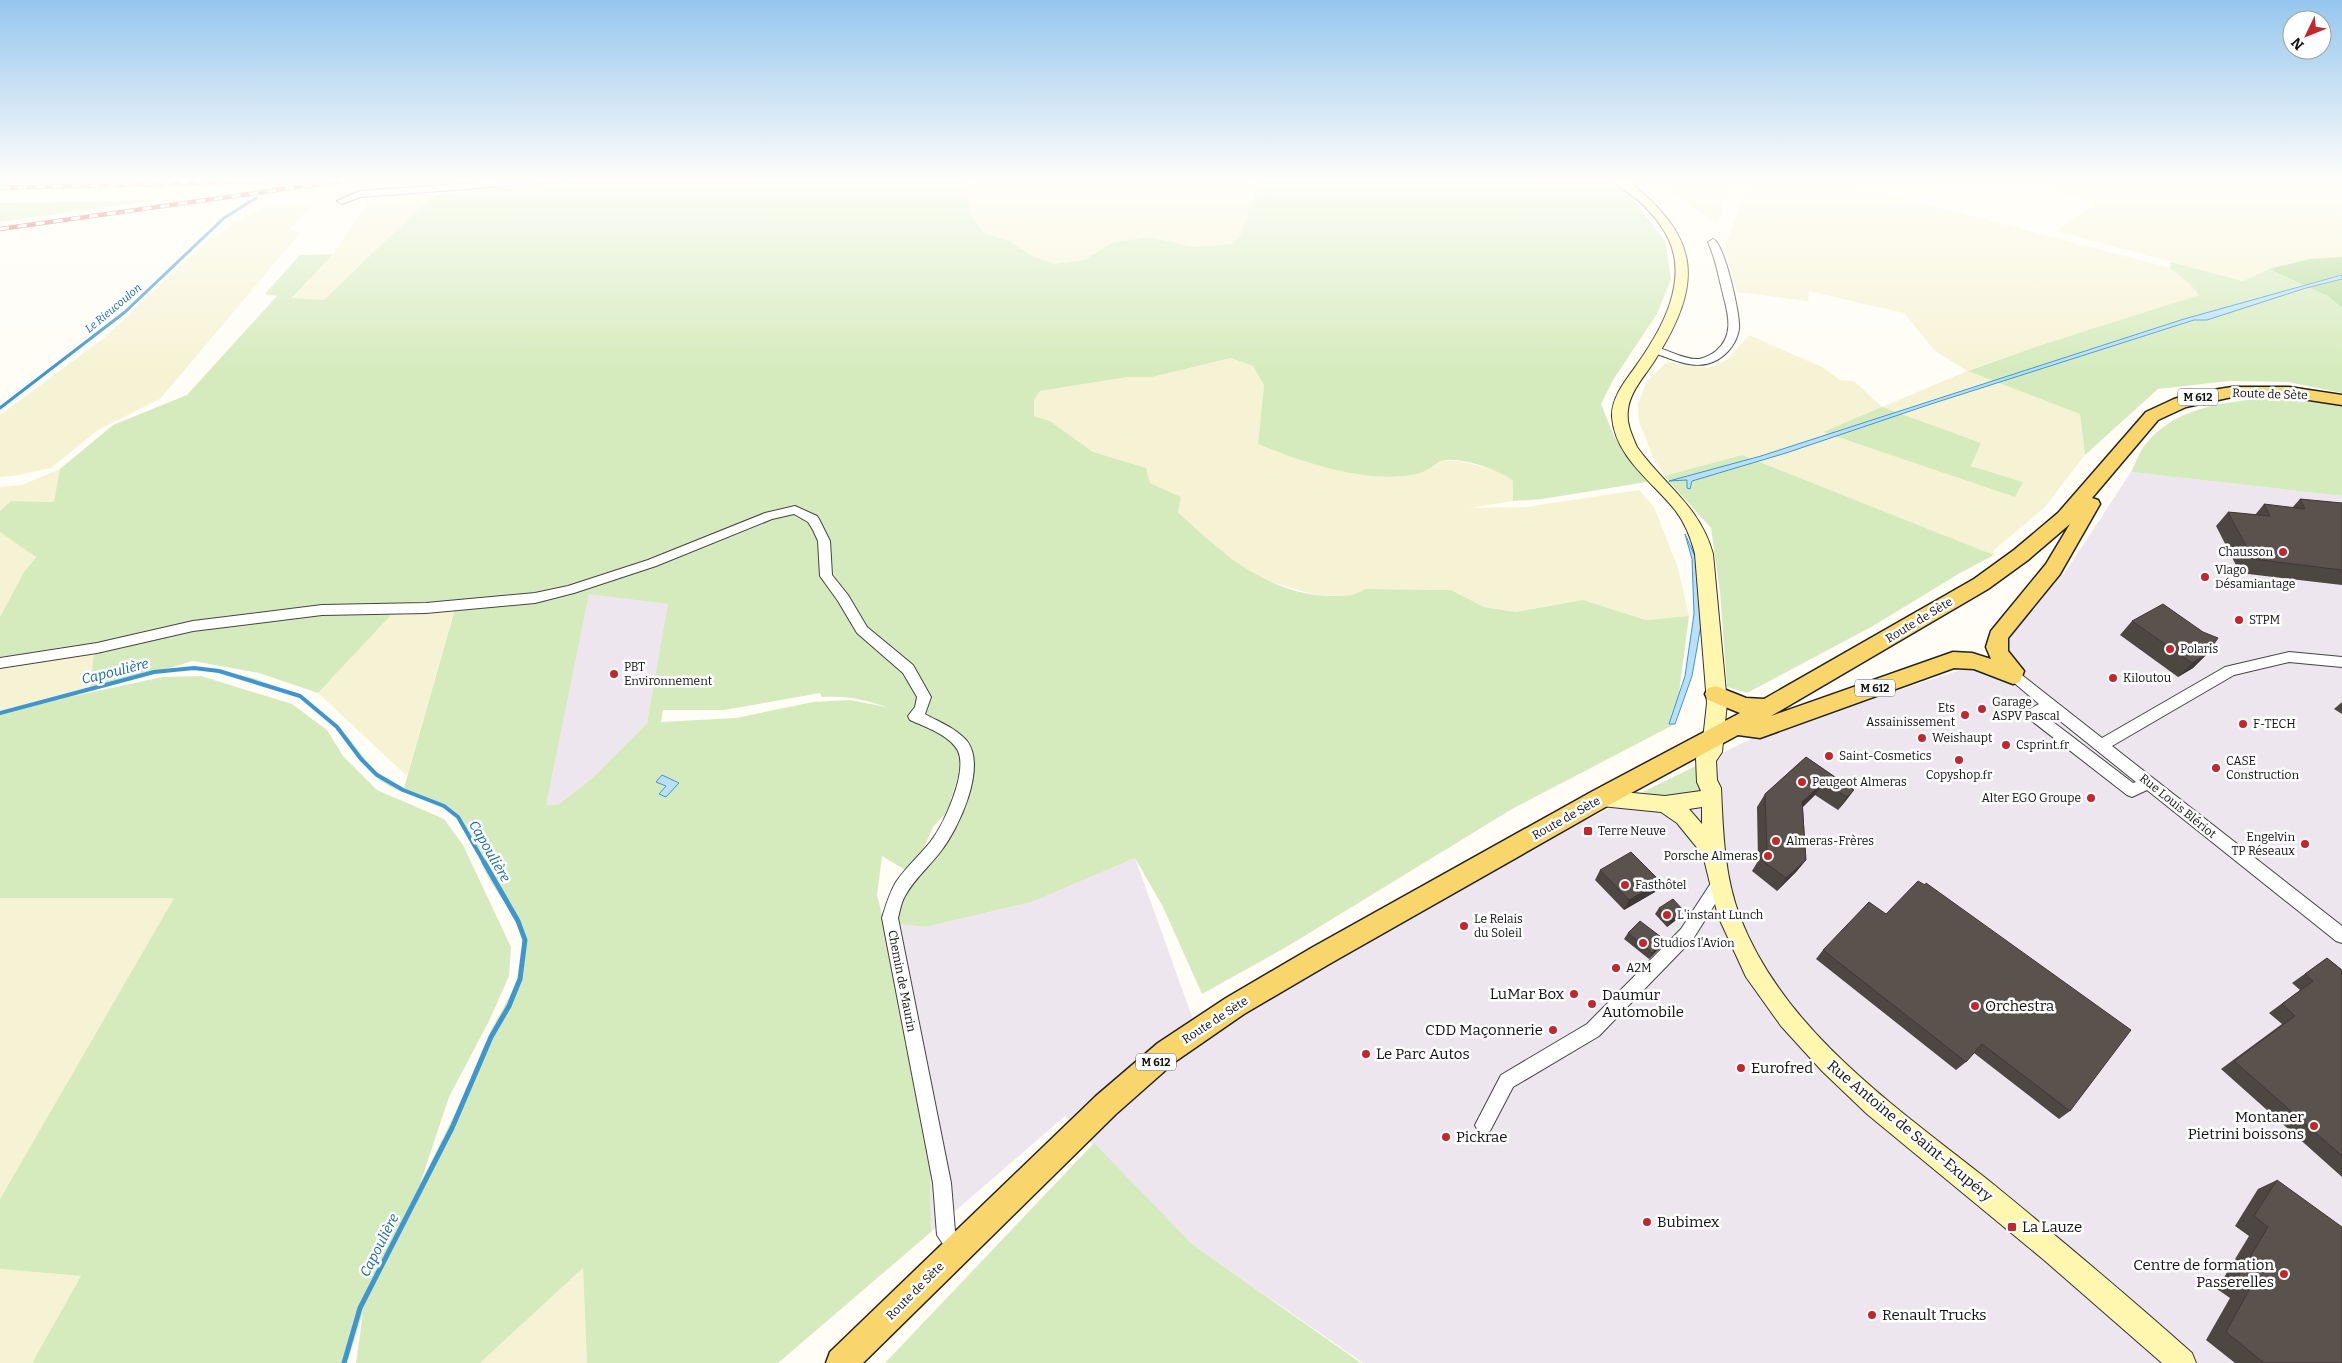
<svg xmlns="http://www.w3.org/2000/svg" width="2342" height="1363" viewBox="0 0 2342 1363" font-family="Bitter,serif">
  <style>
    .industrial { fill: #eee6ef }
    .farmland { fill: #f6f3d4; fill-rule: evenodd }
    .green { fill: #d5ebbd; fill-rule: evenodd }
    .forest { fill: #b9dc9c }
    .water { fill: #b9e0f7; stroke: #3f96cf }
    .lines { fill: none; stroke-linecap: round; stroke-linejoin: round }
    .stream-far2 { stroke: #3f96cf; stroke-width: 3 }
    .stream-far1 { stroke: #3f96cf; stroke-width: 4 }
    .stream { stroke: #3f96cf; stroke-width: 5 }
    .street-casing { stroke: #444; stroke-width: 2 }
    .secondary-casing { stroke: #333; stroke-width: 2 }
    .primary-casing { stroke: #222; stroke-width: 3 }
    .street { fill: #fff; fill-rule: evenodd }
    .secondary { fill: #fff6b0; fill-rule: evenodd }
    .primary { fill: #f9d66b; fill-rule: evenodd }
    .rail-casing { stroke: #c4262e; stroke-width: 4.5 }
    .rail { stroke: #fff; stroke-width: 3; stroke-dasharray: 9; stroke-linecap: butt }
    .wall { fill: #4d4742 }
    .shaded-wall { fill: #3f3936 }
    .building { fill: #5a524d; stroke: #3f3936 }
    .poi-dot { fill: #c4262e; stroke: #fff; stroke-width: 2 }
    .labels { text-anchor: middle; stroke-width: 5; stroke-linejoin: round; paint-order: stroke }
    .far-water-label { font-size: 11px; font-style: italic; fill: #1768a6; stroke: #fff }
    .shield { fill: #fff; stroke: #585858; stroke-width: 1 }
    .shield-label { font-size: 11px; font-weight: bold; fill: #111 }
    .street-label { font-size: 12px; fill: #111; stroke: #fff }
    .poi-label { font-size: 12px; fill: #111; stroke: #fff; text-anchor: start }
    .water-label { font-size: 14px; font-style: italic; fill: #1768a6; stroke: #fff }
    .near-poi-label { font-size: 15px; fill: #111; stroke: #fff; text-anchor: start }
    .near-street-label { font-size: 15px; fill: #111; stroke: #fff }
  </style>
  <rect width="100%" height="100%" fill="#fffdf5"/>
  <!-- industrial -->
  <g class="industrial">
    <polygon points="2131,472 2342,496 2342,1363 1363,1363 1192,1244 1065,1116 931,1232 930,1147 897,924 926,927 1032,902 1135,858 1199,1036 1359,931 1753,738 2000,657 2040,584 2064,574"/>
    <polygon points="589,593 669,604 647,723 590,780 559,804 545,805"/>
  </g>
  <!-- farmland -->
  <g class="farmland">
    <polygon points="966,179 1260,179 1240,236 1233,244 1194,247 1154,238 1112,243 1084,260 1054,264 1035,257 1007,240 984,233 970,214"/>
    <polygon points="1647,179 1735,179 1718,223"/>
    <path d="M1752,179H1832L2170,268L2190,284L2200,295L2038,346L1969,370L2080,414L2085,455L2044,508L1993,551L1994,555L1742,455L1664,476L1653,457L1639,422L1638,404L1647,381L1667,362L1708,368L1727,360L1749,335L1822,367L1840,380L1854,381L1882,407L1967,371L1935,351L1904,313L1809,291L1808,301L1737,292L1724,246ZM1824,432L1981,443L1971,466L2023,482Z"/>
    <polygon points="1857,179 1936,179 1922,189 1905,192"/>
    <polygon points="2051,179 2342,179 2342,257 2309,259 2269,269 2243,281 2056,231 2094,204 2041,185"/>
    <polygon points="433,195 324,300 292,299 333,254 369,202"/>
    <polygon points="314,203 290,229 300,233 160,399 98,430 51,468 14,476 0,477 0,415 104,338 210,238 266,205"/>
    <polygon points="1231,358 1253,366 1264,385 1258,444 1387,476 1417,473 1428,470 1442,460 1459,461 1491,469 1505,474 1513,481 1513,501 1469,508 1526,507 1639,490 1654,507 1678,568 1689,616 1646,620 1583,600 1516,612 1484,607 1451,590 1365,589 1354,597 1315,595 1261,579 1213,545 1178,512 1181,497 1150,483 1093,452 1050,421 1034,416 1034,400 1040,391 1128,377 1152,377"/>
    <polygon points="60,469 55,502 11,501 0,511 0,487 22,485"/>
    <polygon points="0,532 36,556 24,572 0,617"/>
    <polygon points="455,608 407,776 318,693 392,614"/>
    <polygon points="94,651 90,689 0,712 0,663"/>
    <polygon points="0,898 174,898 0,1199"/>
    <polygon points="583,1268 587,1363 480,1363"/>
    <polygon points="0,1269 81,1276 32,1363 0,1363"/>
  </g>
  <!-- green -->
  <g class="green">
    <path d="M601,179H966L970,214L984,233L1007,240L1035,257L1054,264L1084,260L1112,243L1143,238H1154L1194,247L1233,244L1240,236L1260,179H1607L1629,194L1665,241L1671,279L1657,314L1613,380L1601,404L1614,436L1647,482L1542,499L1513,501V481C1501,470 1457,455 1441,461C1437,462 1433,467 1429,469C1414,478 1389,477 1372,476C1333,472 1294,459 1258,444L1264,385L1253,366L1231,358L1152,377H1128L1040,391L1034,400V416L1050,421L1093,452L1146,468L1150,483L1181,497L1178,512C1220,552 1267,594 1329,596C1344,596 1353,597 1365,589L1451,590L1484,607L1516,612L1583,600L1646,620L1689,616L1675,724L1512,809L1288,946L1202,994L1163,907L1135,858L1032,902L926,927L897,924L912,874L882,856L877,895L897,973L930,1147L931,1232L778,1363H587L583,1268L480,1363H356L363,1313L347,1363H32L81,1276L0,1269V1199L174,898H0V712L90,689L94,651L0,662V617L24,572L36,557L0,532V511L11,501L54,502L60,469L113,425L187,395L277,296L265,294L300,255L333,254L292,298L324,300L433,195ZM589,594L668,604L647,723L590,780L559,804L546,805ZM455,609L404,788L375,771L338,725L303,696L253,678L219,670L197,667L166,669L193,661L259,673L318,693L392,614ZM181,670C213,668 269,682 298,697C311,704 326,717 336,728C349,744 359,761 374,775C397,798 435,795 457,818C472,834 478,857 487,875C498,896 517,915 522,938C529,974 502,1006 488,1037C481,1053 475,1069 468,1085C453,1119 436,1151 420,1184L449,1097L489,1021L509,976L511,947L463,845L444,819L377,790L343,756L327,730L292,704L201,676L162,677L70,697L153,674ZM820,693L822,697C846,696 864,699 886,707L850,700L813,702L736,718L661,722L663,710H724ZM959,773L953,812L914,870L933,827L947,812Z"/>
    <polygon points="157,200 14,220 0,222 0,203"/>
    <polygon points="2171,262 2243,281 2269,269 2328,296 2342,308 2342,393 2288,382 2229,381 2158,389 2085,455 2080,414 1968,371 2038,346 2199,295 2190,284 2170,268"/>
    <path d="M2268,398L2342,405V496L2131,472C2136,463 2139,452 2145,445C2174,407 2225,402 2268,398Z"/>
    <polygon points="1882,407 1981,443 1971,466 2023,482 2015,497 1823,432"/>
    <polygon points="1742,455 1994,555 1960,573 1873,626 1747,693 1727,687 1720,591 1711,528 1664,476"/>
    <polygon points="1698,765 1702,792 1660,797 1643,792"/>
    <polygon points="1094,1143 1192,1244 1361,1363 885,1363"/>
  </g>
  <!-- forest -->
  <polygon class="forest" points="2342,257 2342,308 2328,296 2269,269 2309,259"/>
  <!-- water -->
  <g class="water">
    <polygon points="2342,275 2342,279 2306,288 2207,320 2194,320 1931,404 1786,453 1692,481 1690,489 1687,488 1687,480 1669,481 1761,456 2184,319"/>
    <polygon points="1685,534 1698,563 1701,625 1692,676 1675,724 1669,724 1685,676 1694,614 1692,559"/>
    <polygon points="662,775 679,783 666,797 659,794 666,786 656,782"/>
  </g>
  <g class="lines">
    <!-- stream-far2 -->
    <polyline class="stream-far2" points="0,408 125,312 224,218 256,198"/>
    <!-- stream-far1 -->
    <polyline class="stream-far1" points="0,713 154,672 194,668 219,671 300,696 337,727 361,759 377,775 403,790 444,806 458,817 485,864"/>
    <!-- stream -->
    <polyline class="stream" points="344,1363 360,1308 452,1128 491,1037 509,1006 520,979 525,940 518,921 484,862"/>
    <defs>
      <g id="street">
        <polygon points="532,179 564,179 559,182 361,197 342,204 337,201 360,191"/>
        <path d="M1713,239C1724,242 1741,316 1739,329C1737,342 1728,354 1717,360C1695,372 1673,359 1651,352L1650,350L1655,347C1669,350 1684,360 1699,359C1705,358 1712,354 1716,351C1736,334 1727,311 1722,290C1718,274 1715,257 1708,242Z"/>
        <path d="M795,506L817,516L819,519L830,541L832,575L848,595L867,627L913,665L931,697L925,714C939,722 956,728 967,741C987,767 959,828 941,851C930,866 914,879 905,896C901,903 900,911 898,918L951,1183L955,1231L966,1248L964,1255L957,1257L950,1255L937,1235L933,1183L882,918C886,905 889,894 896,882C906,867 920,855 931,841C944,824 968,772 958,751C950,735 925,727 910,720L908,716L915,707L917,697L903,673L857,633L838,601L820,576L818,541L813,530L808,522L794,514L772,519L656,566L574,593L535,603L426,613L322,615L193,631L97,653L0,668V658L97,643L193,621L322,605L426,603L535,593L568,586L648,560L765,513Z"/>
        <path d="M2289,652L2342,657V667L2289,662L2234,675L2112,746L2342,926V943L2336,941L2147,790L2132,797L2127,795L2028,718L2026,714L2028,710L2039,704L2006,676L2008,672H2018L2102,738L2225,667ZM2049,712L2136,782L2133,783L2044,715Z"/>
        <polygon points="1719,878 1725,880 1727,885 1693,939 1599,1036 1513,1087 1490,1131 1484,1134 1478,1131 1475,1125 1501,1075 1587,1024 1681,929 1713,880"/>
      </g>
      <path id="secondary" d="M1613,179H1626C1700,237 1705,281 1655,360C1645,376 1630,391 1628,410C1626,423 1632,435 1637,447C1664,485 1700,506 1713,554L1727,703L1722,752L1716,761L1717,780L1721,788C1723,831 1724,875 1740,917C1785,1033 1899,1109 1993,1184C2060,1239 2127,1295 2192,1353L2196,1363H2162L2044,1260L1867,1114L1822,1071L1781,1026L1746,977L1718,916L1703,855L1677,823L1661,812L1601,806L1594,804L1591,798L1594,792L1601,790L1665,796L1701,791L1697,782L1696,758L1702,749L1707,703L1695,554C1691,538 1685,523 1675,510C1652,481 1615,457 1612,417C1611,397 1627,379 1638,363C1662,329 1688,282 1669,240C1662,225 1651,212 1639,201C1630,194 1619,188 1613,179ZM1702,807V824L1689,809Z"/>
      <path id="primary" d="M2232,387H2289L2342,395V405L2289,397H2232L2186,407L2158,420L2092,498L2098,500L2100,504L2060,574L2008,638V651L2024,671L2020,682L2013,684L1974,669L1954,668L1760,738L1738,735L1609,805L1331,963L1244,1014L1176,1061L1116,1114L863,1363H826L830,1352L1096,1096L1158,1043L1226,998L1313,947L1593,791L1740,713L1708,700L1705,694L1708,688L1716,686L1746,698L1764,699L1974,579L2014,550L2058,513L2146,412L2174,399L2194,393ZM2070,524L2046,564L1991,631L1986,647L1991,659L1972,653L1953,652L1771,716L1988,589L2028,560Z"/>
    </defs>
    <!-- street casing -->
    <use href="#street" class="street-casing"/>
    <!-- secondary casing -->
    <use href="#secondary" class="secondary-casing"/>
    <!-- primary casing -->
    <use href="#primary" class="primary-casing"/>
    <!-- street -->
    <use href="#street" class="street"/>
    <!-- secondary -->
    <use href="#secondary" class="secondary"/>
    <!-- primary -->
    <use href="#primary" class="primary"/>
    <defs>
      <g id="rail">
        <polyline points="0,188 302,180"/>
        <polyline points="0,229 356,179"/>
      </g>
    </defs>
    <!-- rail casing -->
    <use href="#rail" class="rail-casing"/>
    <!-- rail -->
    <use href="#rail" class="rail"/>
  </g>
  <!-- wall -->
  <g class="wall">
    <polygon points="2300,499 2342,503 2342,585 2240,573 2216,526 2228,512 2255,515 2264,504 2292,508"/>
    <polygon points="2132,621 2207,654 2193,668 2178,677 2120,635"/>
    <polygon points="2342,702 2342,714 2334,709"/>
    <polygon points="1806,757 1854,790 1844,803 1838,810 1815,795 1803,807 1806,860 1796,872 1777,891 1752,871 1758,861 1757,807 1765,794"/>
    <polygon points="1600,870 1655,892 1624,910 1595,880"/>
    <polygon points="1659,908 1684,911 1680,917 1667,927 1655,914"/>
    <polygon points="1886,914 2070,1111 2059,1119 1974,1053 1966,1062 1956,1070 1816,959 1823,950"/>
    <polygon points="1628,933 1665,940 1661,947 1649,959 1624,939"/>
    <polygon points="2327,958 2342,970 2342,1177 2221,1069 2282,1024 2269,1013 2300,990 2292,983"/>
    <polygon points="2277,1180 2342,1363 2235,1363 2206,1340 2230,1298 2217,1289 2249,1236 2235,1226 2258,1189"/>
  </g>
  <!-- shaded-wall -->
  <g class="shaded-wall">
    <polygon points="2207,654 2193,668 2178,677 2192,663"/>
    <polygon points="1824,782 1815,795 1794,815 1802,802"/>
    <polygon points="1854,790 1844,803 1838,810 1847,797"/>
    <polygon points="1806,860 1796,872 1777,891 1786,878"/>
    <polygon points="1661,882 1655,892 1624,910 1629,900"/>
    <polygon points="1684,911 1680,917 1667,927 1670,921"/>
    <polygon points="1665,940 1661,947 1649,959 1652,953"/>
  </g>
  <!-- building -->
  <g class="building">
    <polygon points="2300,499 2342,503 2342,570 2253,559 2228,512 2270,516 2264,504 2305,509"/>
    <polygon points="2163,604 2203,632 2218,638 2207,654 2192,663 2132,621"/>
    <polygon points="1806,757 1854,790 1847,797 1824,782 1802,802 1806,860 1786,878 1760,859 1767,852 1765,794"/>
    <polygon points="1631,852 1661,882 1629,900 1600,870"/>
    <polygon points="1918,881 1925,885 1926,883 2131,1030 2070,1111 1982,1044 1966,1062 1823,950 1869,902 1886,914"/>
    <polygon points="1673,899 1684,911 1670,921 1659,908"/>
    <polygon points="1640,921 1665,940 1652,953 1628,933"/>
    <polygon points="2327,958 2342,970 2342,1156 2234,1061 2295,1016 2282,1004 2313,981 2305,974"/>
    <polygon points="2277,1180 2342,1227 2342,1363 2264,1363 2226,1332 2249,1290 2236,1280 2268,1227 2254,1216"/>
  </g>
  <!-- sky -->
  <linearGradient id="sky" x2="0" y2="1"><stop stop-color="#95c6ee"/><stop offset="0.49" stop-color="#fffefa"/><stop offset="1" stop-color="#fffefa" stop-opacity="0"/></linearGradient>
  <rect width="2342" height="369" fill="url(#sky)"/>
  <!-- markers -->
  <g class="poi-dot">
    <circle cx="2283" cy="552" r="5"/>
    <circle cx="2205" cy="577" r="5"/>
    <circle cx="2239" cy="620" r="5"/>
    <circle cx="2170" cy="649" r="5"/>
    <circle cx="614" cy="674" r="5"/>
    <circle cx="2113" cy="678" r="5"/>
    <circle cx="1982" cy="709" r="5"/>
    <circle cx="1965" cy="715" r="5"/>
    <circle cx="2243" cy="724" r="5"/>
    <circle cx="1922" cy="738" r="5"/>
    <circle cx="2006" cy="745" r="5"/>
    <circle cx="1829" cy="756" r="5"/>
    <circle cx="1959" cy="760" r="5"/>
    <circle cx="2216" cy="768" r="5"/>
    <circle cx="1802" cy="782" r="5"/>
    <circle cx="2091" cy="798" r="5"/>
    <rect x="1583" y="826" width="10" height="10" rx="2.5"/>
    <circle cx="1776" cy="841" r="5"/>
    <circle cx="2305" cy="844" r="5"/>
    <circle cx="1768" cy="856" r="5"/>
    <circle cx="1625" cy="885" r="5"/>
    <circle cx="1667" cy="915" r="5"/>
    <circle cx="1464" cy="926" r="5"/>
    <circle cx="1643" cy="943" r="5"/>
    <circle cx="1616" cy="968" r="5"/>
    <circle cx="1574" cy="994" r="5"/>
    <circle cx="1592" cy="1004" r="5"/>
    <circle cx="1975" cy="1006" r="5"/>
    <circle cx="1553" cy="1030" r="5"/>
    <circle cx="1366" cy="1054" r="5"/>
    <circle cx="1741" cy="1068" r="5"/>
    <circle cx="2314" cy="1126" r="5"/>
    <circle cx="1446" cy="1137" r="5"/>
    <circle cx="1647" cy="1222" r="5"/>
    <rect x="2007" y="1222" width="10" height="10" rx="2.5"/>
    <circle cx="2284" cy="1274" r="5"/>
    <circle cx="1872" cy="1315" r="5"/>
  </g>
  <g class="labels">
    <!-- far-water labels -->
    <g class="far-water-label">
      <text transform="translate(113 308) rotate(-40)" y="4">Le Rieucoulon</text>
    </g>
    <!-- shield labels -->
    <g class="shield">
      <rect x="2178" y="388.5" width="40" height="17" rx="4"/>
      <rect x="1855" y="679.5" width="40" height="17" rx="4"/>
      <rect x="1136" y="1053.5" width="40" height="17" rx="4"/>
    </g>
    <g class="shield-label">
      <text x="2198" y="401">M 612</text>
      <text x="1875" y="692">M 612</text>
      <text x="1156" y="1066">M 612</text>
    </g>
    <!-- street labels -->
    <g class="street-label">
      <text transform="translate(2270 394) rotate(2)" y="4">Route de Sète</text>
      <text transform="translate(1919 620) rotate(-31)" y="4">Route de Sète</text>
      <text transform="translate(2178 806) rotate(39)" y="4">Rue Louis Blériot</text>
      <text transform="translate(1566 818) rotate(-29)" y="4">Route de Sète</text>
      <text transform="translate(902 981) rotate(79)" y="4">Chemin de Maurin</text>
      <text transform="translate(1215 1020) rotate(-33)" y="4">Route de Sète</text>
      <text transform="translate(915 1291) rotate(-45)" y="4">Route de Sète</text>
    </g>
    <!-- poi labels -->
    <g class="poi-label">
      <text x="2273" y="556" text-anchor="end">Chausson</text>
      <text x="2215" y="574">Vlago<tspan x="2215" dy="14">Désamiantage</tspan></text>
      <text x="2249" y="624">STPM</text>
      <text x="2180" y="653">Polaris</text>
      <text x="624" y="671">PBT<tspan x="624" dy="14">Environnement</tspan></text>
      <text x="2123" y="682">Kiloutou</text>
      <text x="1992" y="706">Garage<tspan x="1992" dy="14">ASPV Pascal</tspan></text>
      <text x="1955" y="712" text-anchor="end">Ets<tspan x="1955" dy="14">Assainissement</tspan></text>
      <text x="2253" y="728">F-TECH</text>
      <text x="1932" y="742">Weishaupt</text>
      <text x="2016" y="749">Csprint.fr</text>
      <text x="1839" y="760">Saint-Cosmetics</text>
      <text x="2226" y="765">CASE<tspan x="2226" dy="14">Construction</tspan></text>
      <text x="1959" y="779" text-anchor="middle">Copyshop.fr</text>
      <text x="1812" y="786">Peugeot Almeras</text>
      <text x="2081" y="802" text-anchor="end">Alter EGO Groupe</text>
      <text x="1598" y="835">Terre Neuve</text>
      <text x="2295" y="841" text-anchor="end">Engelvin<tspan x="2295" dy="14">TP Réseaux</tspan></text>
      <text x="1786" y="845">Almeras-Frères</text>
      <text x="1758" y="860" text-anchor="end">Porsche Almeras</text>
      <text x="1635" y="889">Fasthôtel</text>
      <text x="1677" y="919">L'instant Lunch</text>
      <text x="1474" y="923">Le Relais<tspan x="1474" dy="14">du Soleil</tspan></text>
      <text x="1653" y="947">Studios l'Avion</text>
      <text x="1626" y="972">A2M</text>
    </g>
    <!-- water labels -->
    <g class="water-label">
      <text transform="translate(115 671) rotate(-14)" y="5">Capoulière</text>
      <text transform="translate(490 851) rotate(60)" y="5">Capoulière</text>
      <text transform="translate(379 1245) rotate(-63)" y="5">Capoulière</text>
    </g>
    <!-- near-poi labels -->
    <g class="near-poi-label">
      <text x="1564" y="999" text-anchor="end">LuMar Box</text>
      <text x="1602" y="1000">Daumur<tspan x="1602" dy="17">Automobile</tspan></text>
      <text x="1985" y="1011">Orchestra</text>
      <text x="1543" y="1035" text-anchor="end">CDD Maçonnerie</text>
      <text x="1376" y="1059">Le Parc Autos</text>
      <text x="1751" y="1073">Eurofred</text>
      <text x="2304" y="1122" text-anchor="end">Montaner<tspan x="2304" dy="17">Pietrini boissons</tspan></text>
      <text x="1456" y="1142">Pickrae</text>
      <text x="1657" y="1227">Bubimex</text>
      <text x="2022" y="1232">La Lauze</text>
      <text x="2274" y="1270" text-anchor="end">Centre de formation<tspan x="2274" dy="17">Passerelles</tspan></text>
      <text x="1882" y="1320">Renault Trucks</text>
    </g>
    <!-- near-street labels -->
    <g class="near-street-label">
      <text transform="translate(1910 1131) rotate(40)" y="5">Rue Antoine de Saint-Exupéry</text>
    </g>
  </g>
  <!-- north arrow -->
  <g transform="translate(2307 35) rotate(227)"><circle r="24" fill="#ffffff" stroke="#a0a0a0"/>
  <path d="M0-4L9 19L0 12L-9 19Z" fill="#c4262e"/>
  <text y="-8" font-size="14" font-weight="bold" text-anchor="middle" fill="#111111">N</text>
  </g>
</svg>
